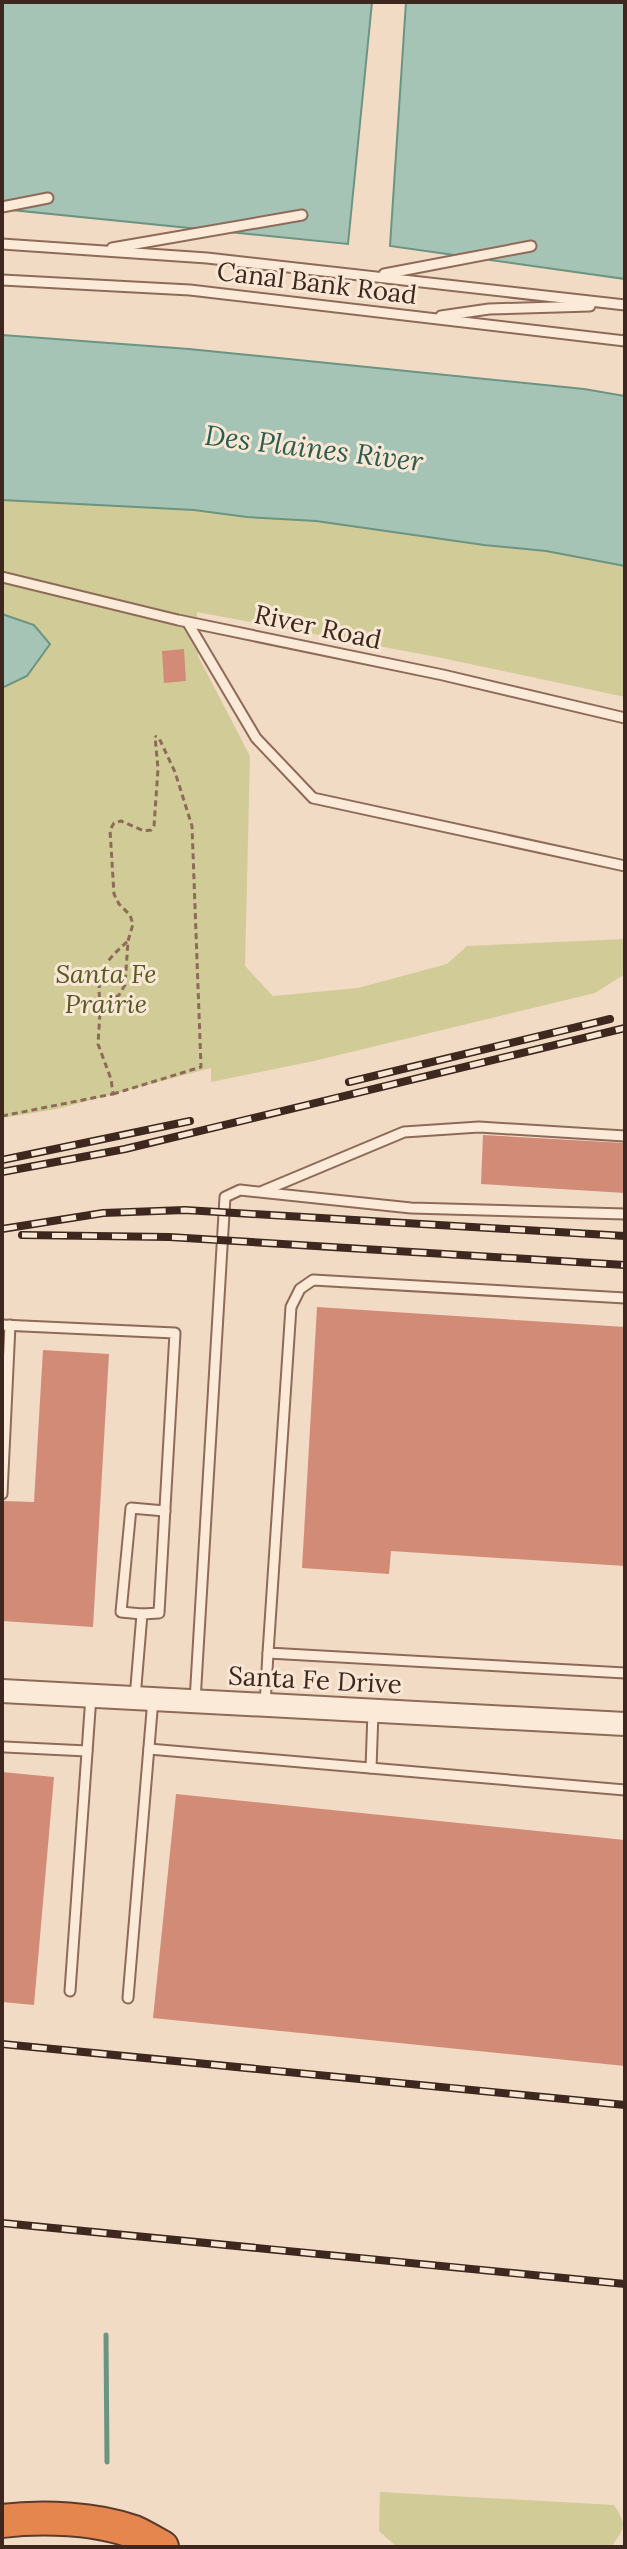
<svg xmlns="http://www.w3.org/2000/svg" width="627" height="2549" viewBox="0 0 627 2549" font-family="Lora,serif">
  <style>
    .green { fill: #d1cc97 }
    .water { fill: #a6c4b5; stroke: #6c9482; stroke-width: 2 }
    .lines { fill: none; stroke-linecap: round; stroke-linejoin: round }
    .stream { stroke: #6c9482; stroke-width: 5 }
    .building { fill: #d28b77 }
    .service-casing { stroke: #8e6a59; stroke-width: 13 }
    .tertiary-casing { stroke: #8e6a59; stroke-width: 26 }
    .motorway-casing { stroke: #5b3a2d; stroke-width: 36 }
    .path { stroke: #8e6a59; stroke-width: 3; stroke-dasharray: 6 4; stroke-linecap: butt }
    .service { stroke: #fbead8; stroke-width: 9 }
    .tertiary { stroke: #fbead8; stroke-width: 22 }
    .motorway { stroke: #e6864f; stroke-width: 32 }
    .rail-casing { stroke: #3d271e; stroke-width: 8 }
    .rail { stroke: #f8e7d4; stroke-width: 5; stroke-dasharray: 15; stroke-linecap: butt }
    .labels { text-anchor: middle; stroke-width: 6; stroke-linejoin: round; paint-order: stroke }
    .street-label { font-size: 26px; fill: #3d271e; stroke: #f8e7d4 }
    .park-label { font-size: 26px; font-style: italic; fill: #575a23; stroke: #f8e7d4 }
    .water-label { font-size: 28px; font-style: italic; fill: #2c5d51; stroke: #f8e7d4 }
  </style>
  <rect width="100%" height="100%" fill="#f1dbc4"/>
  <!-- green -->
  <g class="green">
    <polygon points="2,500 194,510 247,517 316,521 484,545 546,551 625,566 625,697 437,657 197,612 198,656 250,756 245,966 273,996 358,988 447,964 467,946 625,939 625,974 595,993 314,1061 211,1082 211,1068 57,1109 2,1118"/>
    <path d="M380,2492L614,2505C627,2525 625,2528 611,2547H397L379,2531Z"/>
  </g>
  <!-- water -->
  <g class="water">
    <polygon points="2,2 372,2 348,244 2,209"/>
    <polygon points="406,2 625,2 625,279 390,246"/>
    <polygon points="2,335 189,349 584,389 625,396 625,566 546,551 484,545 316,521 247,517 194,510 2,500"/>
    <polygon points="2,614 34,625 50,644 27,676 2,688"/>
  </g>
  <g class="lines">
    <!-- stream -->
    <polyline class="stream" points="106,2335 107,2462"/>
  </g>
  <!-- building -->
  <g class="building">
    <polygon points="184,649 186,681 164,683 162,651"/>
    <polygon points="483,1135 625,1143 625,1193 481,1184"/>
    <polygon points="317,1307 625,1327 625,1566 391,1551 389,1574 302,1568"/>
    <polygon points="43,1350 109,1354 93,1627 2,1621 3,1501 34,1502"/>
    <polygon points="2,1772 54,1777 34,2005 2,2002"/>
    <polygon points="176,1794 625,1840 625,2066 153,2018"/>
  </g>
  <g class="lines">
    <defs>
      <g id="service">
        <polyline points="2,207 48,198"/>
        <polyline points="2,244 207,258 625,305"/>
        <polyline points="112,248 302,215"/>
        <polyline points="384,274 531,246"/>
        <polyline points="2,280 190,290 625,341"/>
        <polyline points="441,316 489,309 590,306"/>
        <polyline points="2,577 178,620 443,675 625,718"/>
        <polyline points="188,623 256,738 313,798 625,866"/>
        <polyline points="263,1191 404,1132 479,1127 625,1136"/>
        <polyline points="625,1298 313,1280 300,1289 291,1307 268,1653 625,1673"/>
        <polyline points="2,1325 175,1333 159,1613 142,1614 135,1698"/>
        <polyline points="2,1494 10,1325"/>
        <polyline points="142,1614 121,1612 131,1508 165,1511"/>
        <polyline points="195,1701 225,1197 240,1190 411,1208 625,1214"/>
        <polyline points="265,1705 268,1653"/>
        <polyline points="5,1747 87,1751"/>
        <polyline points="149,1749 625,1790"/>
        <polyline points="371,1768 373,1712"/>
        <polyline points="70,1991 91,1696"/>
        <polyline points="128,1998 153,1699"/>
      </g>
      <polyline id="tertiary" points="2,1691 625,1724"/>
      <path id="motorway" d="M2,2521C42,2516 96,2518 134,2532C143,2536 153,2542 162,2547"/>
    </defs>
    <!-- service casing -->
    <use href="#service" class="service-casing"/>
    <!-- tertiary casing -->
    <use href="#tertiary" class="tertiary-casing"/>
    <!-- motorway casing -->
    <use href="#motorway" class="motorway-casing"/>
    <!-- path -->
    <g class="path">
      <path d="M101,1008C95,974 103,963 128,941"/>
      <polyline points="113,1094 201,1067 192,826 175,772 159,738 155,736"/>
      <polyline points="2,1116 113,1094 111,1079 98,1044 100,1013 101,1008 119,995 125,985 128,941 133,924 130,915 119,904 114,894 110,830 114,823 121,821 144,831 151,830 154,826 158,769 155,736"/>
    </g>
    <!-- service -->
    <use href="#service" class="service"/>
    <!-- tertiary -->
    <use href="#tertiary" class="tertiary"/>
    <!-- motorway -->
    <use href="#motorway" class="motorway"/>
    <defs>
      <g id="rail">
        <polyline points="349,1082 610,1019"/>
        <polyline points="2,1160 190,1121"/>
        <polyline points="2,1172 125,1149 625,1028"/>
        <polyline points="2,1229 103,1213 185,1210 625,1236"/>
        <polyline points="22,1235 169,1237 625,1265"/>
        <polyline points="2,2044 625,2105"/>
        <polyline points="2,2223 625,2284"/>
      </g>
    </defs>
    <!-- rail casing -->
    <use href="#rail" class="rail-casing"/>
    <!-- rail -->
    <use href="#rail" class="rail"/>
  </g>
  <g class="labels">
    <!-- street labels -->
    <g class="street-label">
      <text transform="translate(317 283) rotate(7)" y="9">Canal Bank Road</text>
      <text transform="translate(318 627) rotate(12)" y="9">River Road</text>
      <text transform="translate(315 1680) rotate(3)" y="9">Santa Fe Drive</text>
    </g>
    <!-- park labels -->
    <g class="park-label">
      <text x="106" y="983">Santa Fe<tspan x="106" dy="30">Prairie</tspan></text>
    </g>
    <!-- water labels -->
    <g class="water-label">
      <text transform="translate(314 448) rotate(7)" y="10">Des Plaines River</text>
    </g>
  </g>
  <!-- border -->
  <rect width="627" height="2549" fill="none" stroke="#3d271e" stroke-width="8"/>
</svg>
